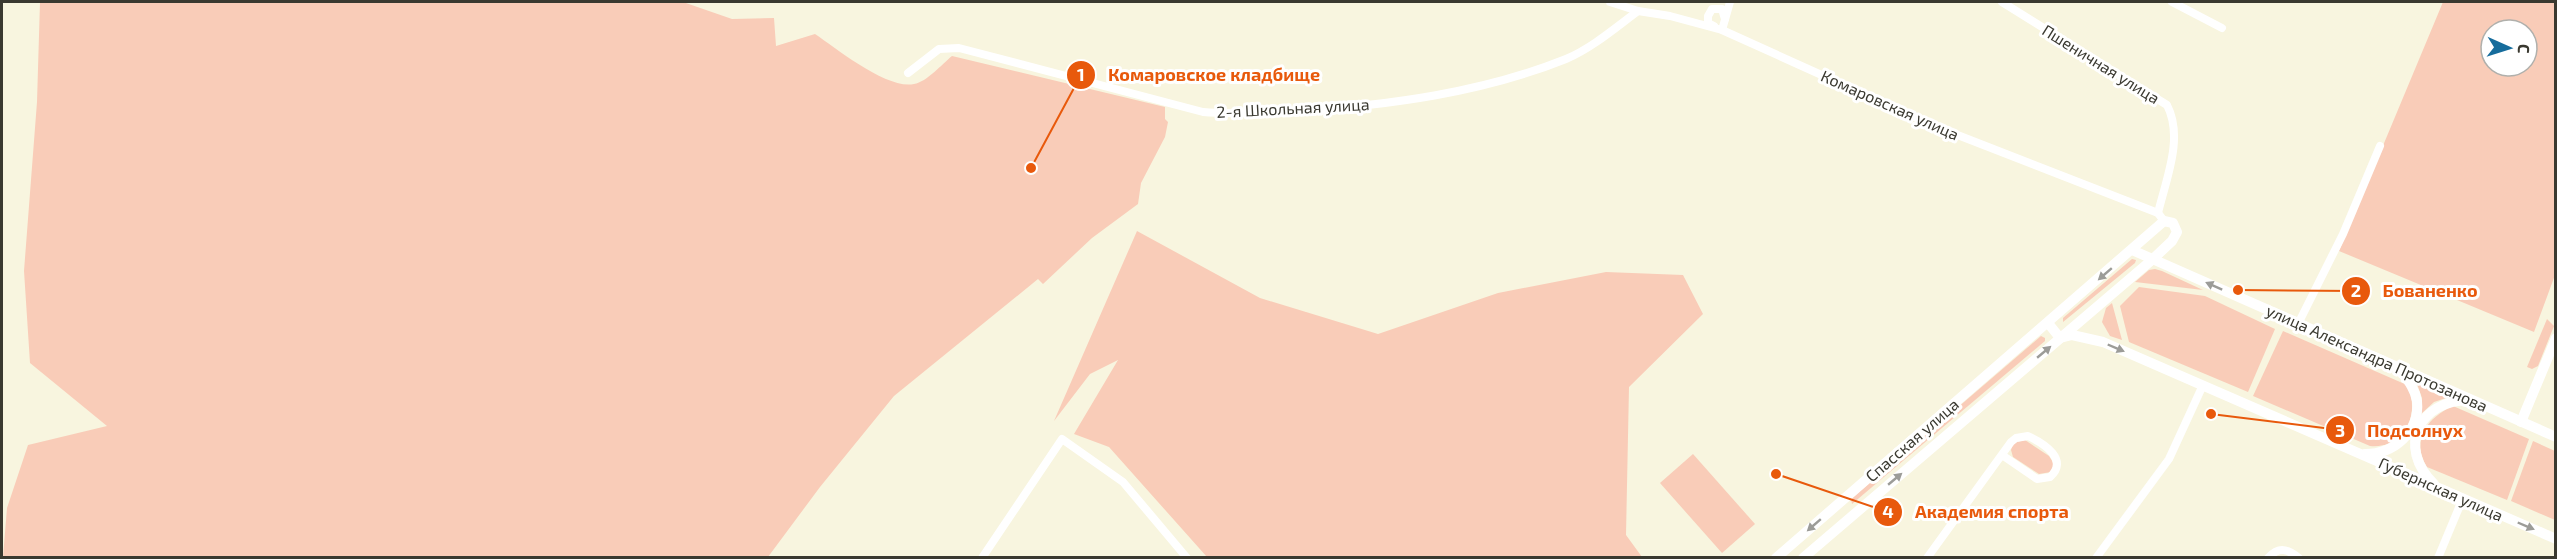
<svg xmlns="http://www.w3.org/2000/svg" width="2557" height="559" viewBox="0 0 2557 559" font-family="'Exo 2',sans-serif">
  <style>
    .green { fill: #f9ccb8; fill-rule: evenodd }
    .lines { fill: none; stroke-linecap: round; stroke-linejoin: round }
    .minor { stroke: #fff; stroke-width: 8 }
    .tertiary { stroke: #fff; stroke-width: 10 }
    .oneway { fill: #9c9c98 }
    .labels { text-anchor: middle; stroke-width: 6; stroke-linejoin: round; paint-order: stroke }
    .street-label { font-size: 16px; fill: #3a3930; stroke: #fff }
    .leader { fill: none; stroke: #e8590c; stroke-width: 2 }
    .callout-dot { fill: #e8590c; stroke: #fff; stroke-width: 2 }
    .mark-label { font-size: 18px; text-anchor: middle; font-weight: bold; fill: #fff }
    .callout-label { font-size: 18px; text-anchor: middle; font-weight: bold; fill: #e8590c; stroke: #fff; stroke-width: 6; stroke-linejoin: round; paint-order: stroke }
  </style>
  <rect width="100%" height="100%" fill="#f8f5df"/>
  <!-- green -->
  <g class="green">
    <path d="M40,2H683L732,19L774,18L776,46L815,34C837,49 888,90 914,84C927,82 942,64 952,56L1165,107V119L1168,122L1165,137L1141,183L1138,204L1092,238L1043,284L1038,279L894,396L820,487L768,557H3L7,508L28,445L107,426L30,363L24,271L37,102Z"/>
    <path d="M2443,2H2555V275L2534,332L2339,251ZM2491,30H2527V66H2491Z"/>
    <polygon points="1137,231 1260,298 1378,334 1498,293 1606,272 1683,275 1703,314 1629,387 1626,535 1642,557 1207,557 1109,447 1074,434 1118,360 1090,374 1054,421"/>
    <polygon points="2132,259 2136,260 2135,263 2063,322 2063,318"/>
    <polygon points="2155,269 2162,271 2203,290 2135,282 2149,270"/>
    <polygon points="2139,287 2205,296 2275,329 2248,392 2129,342 2120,306"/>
    <polygon points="2112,303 2122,340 2110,336 2102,322 2106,308"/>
    <polygon points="2547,319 2554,326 2538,366 2532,369 2527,367"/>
    <path d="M2283,331L2407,385C2421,413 2405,449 2370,446L2253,396Z"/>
    <polygon points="2041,336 2045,338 2045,341 1852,504 1851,499"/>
    <polygon points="2416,381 2449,397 2434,402 2421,414 2422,398"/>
    <path d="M2453,406L2529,439L2507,500L2427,467C2410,440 2428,417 2453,406Z"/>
    <polygon points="2025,440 2049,456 2054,464 2051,472 2039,474 2013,457 2011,450 2013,443"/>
    <polygon points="2533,441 2555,451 2555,520 2511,501"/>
    <polygon points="1693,454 1755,524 1722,553 1660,483"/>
  </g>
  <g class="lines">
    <!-- minor -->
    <g class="minor">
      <polyline points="1610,2 1638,11 1670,16 1722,30 1937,127 2158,213 2164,221"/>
      <path d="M2002,2L2167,105C2184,138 2166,179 2158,213"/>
      <polyline points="2172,2 2222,28"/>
      <polyline points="1714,26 1708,23 1708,16 1712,9 1722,9 1725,19"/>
      <polyline points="1722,30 1730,2"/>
      <path d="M908,73L939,49L959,48L1203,112C1235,115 1267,112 1299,111C1389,105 1481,93 1566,59C1592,48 1615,28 1638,11"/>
      <polyline points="2298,324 2343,234 2380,146"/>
      <polyline points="982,558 1062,439 1123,482 1187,558"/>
      <path d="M1927,558L2011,442L2016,438L2028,436C2045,444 2069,460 2050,477L2037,479L2002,455"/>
      <polyline points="2096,558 2169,459 2203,385"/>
      <path d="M2268,558C2279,546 2288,549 2299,558"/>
      <polyline points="2438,558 2463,498"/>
    </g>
    <!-- tertiary -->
    <g class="tertiary">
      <polyline points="2132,250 2556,437"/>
      <polyline points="2048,323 2060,338 2072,335 2103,342 2556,539"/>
      <polyline points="2521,422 2556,338"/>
      <path d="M2365,454C2394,454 2420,432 2417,401C2415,388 2406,378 2399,368"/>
      <path d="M2434,484C2396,447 2419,400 2470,400"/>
      <polyline points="1776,558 2164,221 2173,223 2177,232 2172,241 2153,259 1803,558"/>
    </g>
  </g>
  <!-- one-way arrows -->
  <defs><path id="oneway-solid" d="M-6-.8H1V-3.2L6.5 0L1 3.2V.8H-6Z" transform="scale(1.5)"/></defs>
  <g class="oneway">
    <use href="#oneway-solid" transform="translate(2105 274) rotate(139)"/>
    <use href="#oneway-solid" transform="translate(2214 286) rotate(-156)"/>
    <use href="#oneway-solid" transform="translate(2116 348) rotate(23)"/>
    <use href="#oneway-solid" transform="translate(2044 352) rotate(-40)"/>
    <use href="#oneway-solid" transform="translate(1895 479) rotate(-40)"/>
    <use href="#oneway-solid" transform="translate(1814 525) rotate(139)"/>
    <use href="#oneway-solid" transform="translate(2526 526) rotate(23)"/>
  </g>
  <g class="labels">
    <!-- street labels -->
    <g class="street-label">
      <text transform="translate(2101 64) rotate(32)" y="6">Пшеничная улица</text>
      <text transform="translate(1890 105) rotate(24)" y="6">Комаровская улица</text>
      <text transform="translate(1293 108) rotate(-3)" y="6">2-я Школьная улица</text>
      <text transform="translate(2377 358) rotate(24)" y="6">улица Александра Протозанова</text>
      <text transform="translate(1912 440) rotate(-41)" y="6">Спасская улица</text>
      <text transform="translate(2441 489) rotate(24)" y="6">Губернская улица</text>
    </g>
  </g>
  <!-- callouts -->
  <path class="leader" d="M1031 168L1081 75M2238 290L2356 291M2211 414L2340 430M1776 474L1888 512"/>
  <g class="callout-dot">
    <circle cx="1031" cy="168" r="6"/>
    <circle cx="2238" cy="290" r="6"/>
    <circle cx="2211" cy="414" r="6"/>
    <circle cx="1776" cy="474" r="6"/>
    <circle cx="1081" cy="75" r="15"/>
    <circle cx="2356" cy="291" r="15"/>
    <circle cx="2340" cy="430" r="15"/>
    <circle cx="1888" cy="512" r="15"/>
  </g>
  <g class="mark-label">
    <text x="1081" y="81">1</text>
    <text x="2356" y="297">2</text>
    <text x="2340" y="437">3</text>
    <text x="1888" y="518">4</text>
  </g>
  <g class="callout-label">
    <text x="1214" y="81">Комаровское кладбище</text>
    <text x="2430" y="297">Бованенко</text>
    <text x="2415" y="437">Подсолнух</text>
    <text x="1992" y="518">Академия спорта</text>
  </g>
  <!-- border -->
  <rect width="2557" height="559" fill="none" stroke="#3a3930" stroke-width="6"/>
  <!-- north arrow -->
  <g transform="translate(2509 48) rotate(93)"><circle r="28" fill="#ffffff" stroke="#b0b0ac" stroke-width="1.5"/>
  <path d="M0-4.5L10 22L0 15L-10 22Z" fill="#166c9c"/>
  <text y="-9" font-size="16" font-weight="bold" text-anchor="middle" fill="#3a3930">С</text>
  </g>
</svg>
